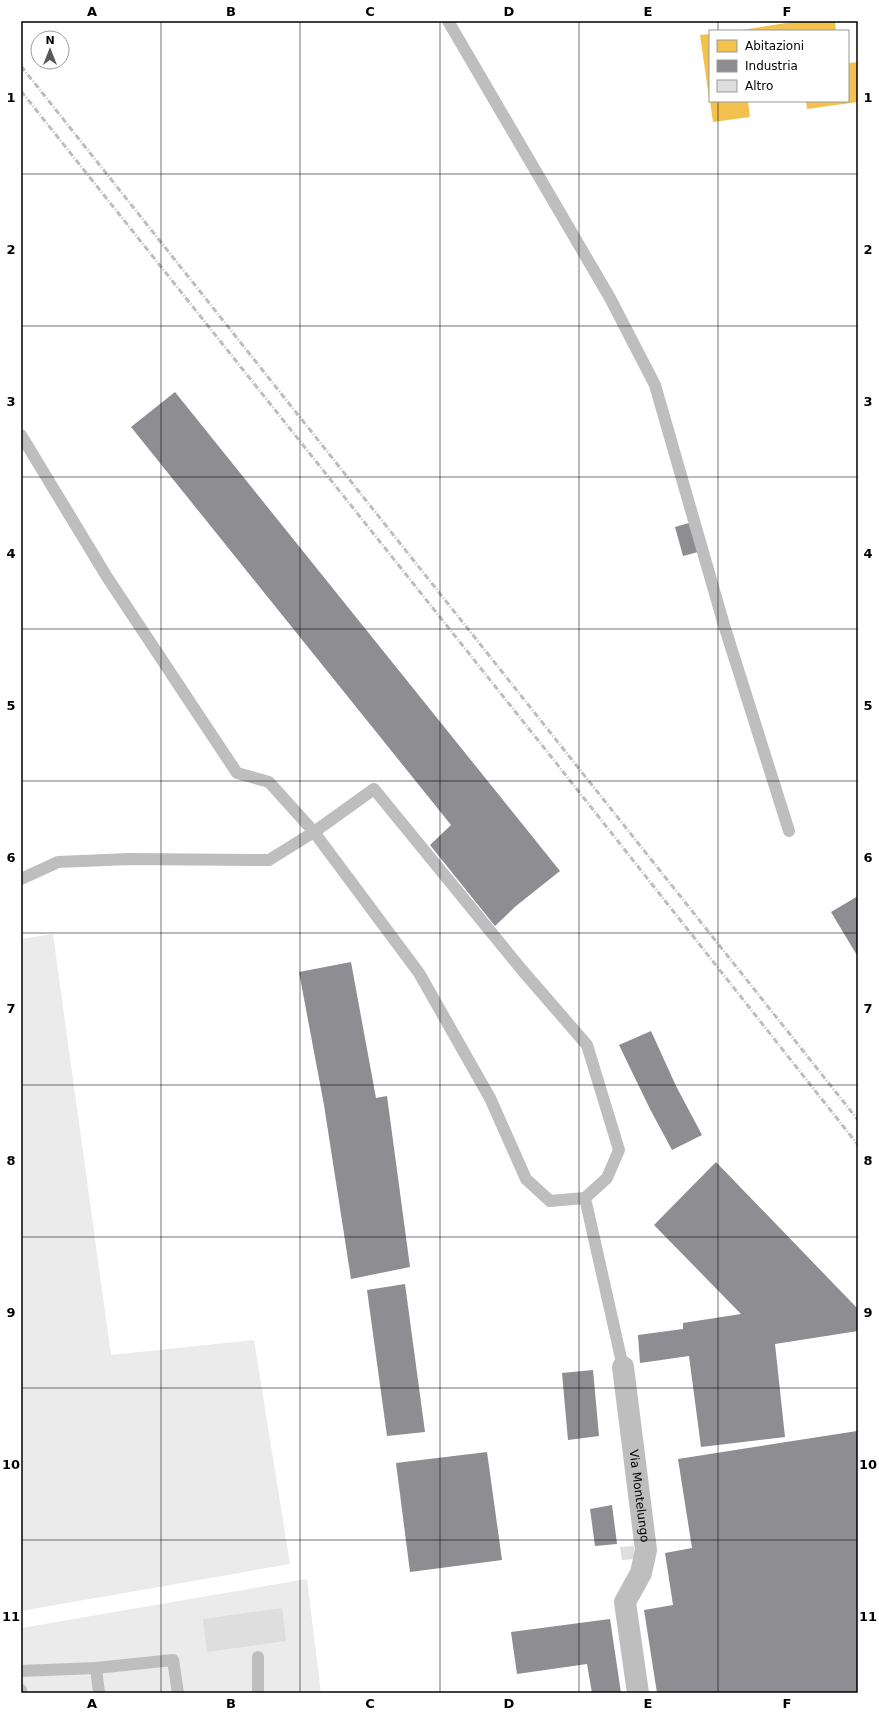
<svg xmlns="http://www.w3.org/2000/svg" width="879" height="1714" viewBox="0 0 879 1714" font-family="'DejaVu Sans',sans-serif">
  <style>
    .green { fill: #ebebeb }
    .homes { fill: #f2c14e }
    .industry { fill: #8d8d92 }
    .building { fill: #dedede }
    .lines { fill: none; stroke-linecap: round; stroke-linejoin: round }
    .lane { stroke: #bebebe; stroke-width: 12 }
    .street { stroke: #bebebe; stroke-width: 22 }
    .rail { stroke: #bebebe; stroke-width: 3; stroke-dasharray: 6 2 1 2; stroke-linecap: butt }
    .grid { fill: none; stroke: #000; stroke-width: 1; stroke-opacity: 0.55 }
    .labels { text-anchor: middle; stroke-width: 4; stroke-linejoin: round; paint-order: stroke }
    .street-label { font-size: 12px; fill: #000; stroke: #fff }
    .neatline { fill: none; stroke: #000; stroke-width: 1.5 }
    .grid-label { font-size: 13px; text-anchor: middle; font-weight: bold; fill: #000 }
  </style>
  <rect width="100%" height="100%" fill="#fff"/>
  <!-- green -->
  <g class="green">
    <polygon points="53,934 111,1355 254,1340 290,1564 21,1611 21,939"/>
    <polygon points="307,1579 321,1693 21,1693 21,1628"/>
  </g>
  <!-- homes -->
  <g class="homes">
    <polygon points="799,21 835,21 836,31 736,31"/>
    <polygon points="710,34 710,98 709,98 700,35"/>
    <polygon points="858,62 858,102 807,109 806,101 848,101 848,63"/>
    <polygon points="710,101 748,101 750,117 713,122"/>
  </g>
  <!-- industry -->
  <g class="industry">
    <polygon points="175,392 560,871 516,906 495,926 430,845 451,825 131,427"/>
    <polygon points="689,523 698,552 683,556 675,527"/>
    <polygon points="858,896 858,957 831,912"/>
    <polygon points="351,962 376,1098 387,1096 410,1267 351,1279 324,1105 299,972"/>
    <polygon points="651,1031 676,1086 702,1135 672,1150 650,1109 619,1045"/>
    <polygon points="716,1162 858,1309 858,1331 775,1344 785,1437 701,1447 689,1356 640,1363 638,1335 683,1329 683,1323 741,1314 654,1225"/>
    <polygon points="405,1284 425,1432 387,1436 367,1290"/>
    <polygon points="593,1370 599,1436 568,1440 562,1373"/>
    <polygon points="857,1431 858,1433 858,1693 657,1693 644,1610 673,1605 665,1553 692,1548 678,1459"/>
    <polygon points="487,1452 502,1560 410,1572 396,1463"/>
    <polygon points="612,1505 617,1544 595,1546 590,1509"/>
    <polygon points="610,1619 621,1693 592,1693 587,1664 517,1674 511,1632"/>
  </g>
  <!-- building -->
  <g class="building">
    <polygon points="634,1546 635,1559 622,1560 620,1547"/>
    <polygon points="282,1608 286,1641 207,1652 203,1619"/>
  </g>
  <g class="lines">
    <!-- lane -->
    <g class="lane">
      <polyline points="448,21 610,298 655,385 724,625 789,831"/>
      <polyline points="21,435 107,577 237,773 269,782 314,832 374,789 522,970 587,1045 619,1150 607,1178 585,1198 623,1367"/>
      <polyline points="21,879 58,862 129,859 269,860 314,832 419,973 490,1098 526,1179 550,1201 585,1198"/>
      <polyline points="96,1668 99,1693"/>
      <polyline points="21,1671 96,1668 173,1660 178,1693"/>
      <polyline points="21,1690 21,1693"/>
      <polyline points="258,1693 258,1657"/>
    </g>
    <!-- street -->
    <path class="street" id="s1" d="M623,1367L646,1550L641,1573L625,1602L638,1693"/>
    <!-- rail -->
    <g class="rail">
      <polyline points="21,66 858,1120"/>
      <polyline points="21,91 549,754 858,1145"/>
    </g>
  </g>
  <!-- grid -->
  <path class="grid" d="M161,21V1693M300,21V1693M440,21V1693M579,21V1693M718,21V31M718,101V1693M21,174H858M21,326H858M21,477H858M21,629H858M21,781H858M21,933H858M21,1085H858M21,1237H858M21,1388H858M21,1540H858"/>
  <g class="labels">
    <!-- street labels -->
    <g class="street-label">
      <text dy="4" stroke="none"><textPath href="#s1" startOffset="130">Via Montelungo</textPath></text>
    </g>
  </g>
  <!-- border -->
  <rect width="879" height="1714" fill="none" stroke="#ffffff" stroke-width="44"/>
  <!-- legend -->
  <rect x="709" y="30" width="140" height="72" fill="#ffffff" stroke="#999999"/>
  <rect x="717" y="40" width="20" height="12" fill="#f2c14e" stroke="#999999"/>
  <text x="745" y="50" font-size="12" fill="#000000">Abitazioni</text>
  <rect x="717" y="60" width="20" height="12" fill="#8d8d92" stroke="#999999"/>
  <text x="745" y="70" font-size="12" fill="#000000">Industria</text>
  <rect x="717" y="80" width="20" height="12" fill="#dedede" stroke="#999999"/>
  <text x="745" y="90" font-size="12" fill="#000000">Altro</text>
  <!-- north arrow -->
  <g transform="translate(50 50)"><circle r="19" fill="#ffffff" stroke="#999999"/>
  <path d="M0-3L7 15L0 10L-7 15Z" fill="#595959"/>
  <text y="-6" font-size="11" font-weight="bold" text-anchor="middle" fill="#000000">N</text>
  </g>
  <rect x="22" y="22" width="835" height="1670" class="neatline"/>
  <g class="grid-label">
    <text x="92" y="16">A</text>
    <text x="231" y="16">B</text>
    <text x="370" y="16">C</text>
    <text x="509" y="16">D</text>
    <text x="648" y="16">E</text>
    <text x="787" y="16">F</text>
    <text x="11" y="102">1</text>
    <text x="868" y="102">1</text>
    <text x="11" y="254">2</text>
    <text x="868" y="254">2</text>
    <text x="11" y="406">3</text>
    <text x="868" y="406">3</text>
    <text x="11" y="558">4</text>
    <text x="868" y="558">4</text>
    <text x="11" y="710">5</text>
    <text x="868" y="710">5</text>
    <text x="11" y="862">6</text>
    <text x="868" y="862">6</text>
    <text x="11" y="1013">7</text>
    <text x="868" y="1013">7</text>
    <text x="11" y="1165">8</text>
    <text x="868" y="1165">8</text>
    <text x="11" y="1317">9</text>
    <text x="868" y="1317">9</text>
    <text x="11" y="1469">10</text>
    <text x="868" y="1469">10</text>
    <text x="11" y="1621">11</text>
    <text x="868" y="1621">11</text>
    <text x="92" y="1708">A</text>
    <text x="231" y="1708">B</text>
    <text x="370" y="1708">C</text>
    <text x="509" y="1708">D</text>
    <text x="648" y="1708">E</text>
    <text x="787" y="1708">F</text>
  </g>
</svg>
